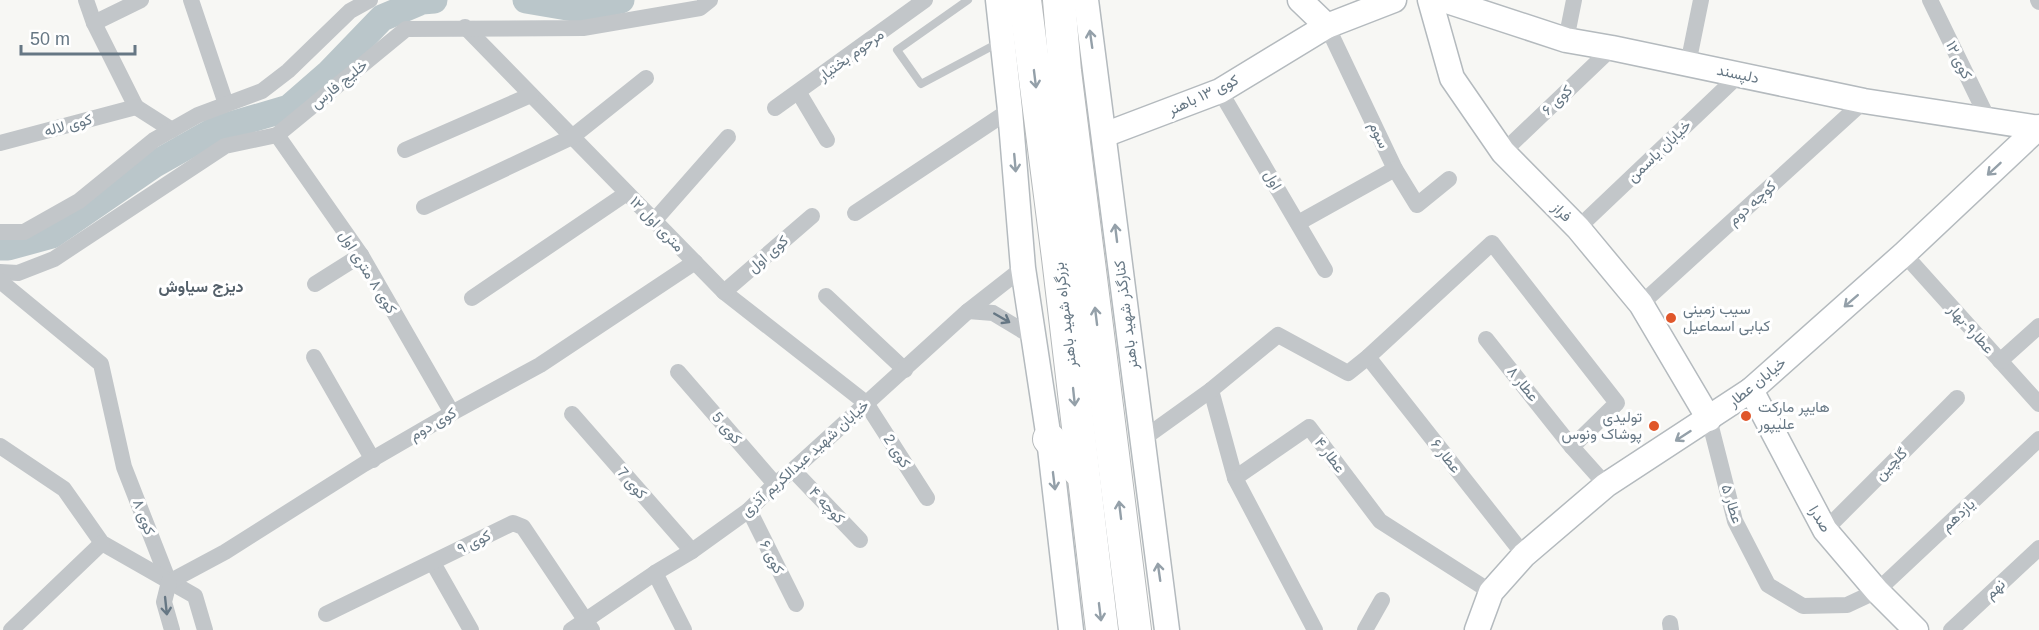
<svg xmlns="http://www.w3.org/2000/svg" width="2039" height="630" viewBox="0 0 2039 630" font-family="Helvetica,Vazirmatn,sans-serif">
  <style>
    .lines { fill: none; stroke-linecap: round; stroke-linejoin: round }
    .river { stroke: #bac6ca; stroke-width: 27 }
    .secondary-casing { stroke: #b4babe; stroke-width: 27 }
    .highway-casing { stroke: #b5b9bb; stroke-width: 34 }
    .lane { stroke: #c2c6c9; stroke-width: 8 }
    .street { stroke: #c2c6c9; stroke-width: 16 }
    .secondary { stroke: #fff; stroke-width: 24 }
    .highway { stroke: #fff; stroke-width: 32 }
    .oneway { stroke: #94a0a9 }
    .oneway2 { stroke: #667784 }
    .poi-dot { fill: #e0572b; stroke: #fff; stroke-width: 2 }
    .labels { text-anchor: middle; stroke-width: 6; stroke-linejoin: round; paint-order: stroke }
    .street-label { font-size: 15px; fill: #667784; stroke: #fff }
    .poi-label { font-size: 15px; fill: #667784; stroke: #fff; text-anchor: start }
    .neighbourhood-label { font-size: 16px; font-weight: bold; fill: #54606a; stroke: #fff }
  </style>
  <rect width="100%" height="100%" fill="#f7f7f4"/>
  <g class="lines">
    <!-- river -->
    <g class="river">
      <polyline points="526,0 579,9 621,0"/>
      <polyline points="0,247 8,247 52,235 155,164 217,129 289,108 328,74 382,18 422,1 434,0"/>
    </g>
    <defs>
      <g id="secondary">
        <polyline points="998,0 1010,110 1023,268 1049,439 1071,630"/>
        <path d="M1086,0C1115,210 1138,420 1167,630"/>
        <polyline points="1300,0 1327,26"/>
        <polyline points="1430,0 1452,78 1503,152 1578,228 1641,304 1709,419"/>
        <polyline points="1444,0 1566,40 1612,48 1864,101 2039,128"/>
        <polyline points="1104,135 1220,91 1327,26 1394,0"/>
        <polyline points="1751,390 1825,530 1877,591 1916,630"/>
        <polyline points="1477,630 1491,592 1524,555 1606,485 1751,390 1904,254 2039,127"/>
      </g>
      <g id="highway">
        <polyline points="1025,0 1058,258 1102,630"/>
        <polyline points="1059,0 1065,71 1135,630"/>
        <polyline points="1049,439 1083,475"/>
      </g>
    </defs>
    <!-- secondary casing -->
    <use href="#secondary" class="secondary-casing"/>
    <!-- highway casing -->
    <use href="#highway" class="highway-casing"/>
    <!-- lane -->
    <polyline class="lane" points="968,0 897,50 921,84 1000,42"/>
    <!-- street -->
    <g class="street">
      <polyline points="86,0 94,23 136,107"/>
      <polyline points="191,0 226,104"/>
      <polyline points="1930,0 1989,121"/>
      <polyline points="2038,0 2039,2"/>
      <polyline points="94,23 141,0"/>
      <polyline points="1327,26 1395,169 1417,205 1449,179"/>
      <polyline points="465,27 724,292 866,403 927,498"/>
      <polyline points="1566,40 1574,0"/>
      <polyline points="1688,64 1701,0"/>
      <polyline points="1220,91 1325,270"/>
      <polyline points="799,93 827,140"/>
      <polyline points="136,107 172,130"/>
      <polyline points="775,108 925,0"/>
      <polyline points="277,135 361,255 452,413"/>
      <polyline points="0,143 136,107"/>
      <polyline points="405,150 531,95"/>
      <polyline points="1503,152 1612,48"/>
      <polyline points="424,207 572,137 646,78"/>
      <polyline points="855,213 1010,110"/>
      <polyline points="654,221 728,137"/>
      <polyline points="1298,223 1395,169"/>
      <polyline points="1578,228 1739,75"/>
      <polyline points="0,232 24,232 79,201 154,140 198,115 262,91 288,71 350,11 370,0"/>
      <polyline points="1904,254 2039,404"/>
      <polyline points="0,272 18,273 54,259 225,146 277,135 406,29 583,28 700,8 710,0"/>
      <polyline points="0,281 101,364 124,467 169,582"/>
      <polyline points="315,284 361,255"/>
      <polyline points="724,292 812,216"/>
      <polyline points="826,296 905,370"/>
      <polyline points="472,298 627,193"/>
      <polyline points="1641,304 1864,101"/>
      <polyline points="968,311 993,313 1033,337"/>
      <polyline points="1486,339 1572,447 1606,485"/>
      <polyline points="314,357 373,460"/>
      <polyline points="1368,357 1524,555"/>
      <polyline points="2000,361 2039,326"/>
      <polyline points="678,372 775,484"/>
      <polyline points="1211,390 1235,478 1309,427 1380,521 1491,592"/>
      <polyline points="572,414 692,551"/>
      <polyline points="1709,419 1735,521 1768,585 1803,606 1847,605 1877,591 2039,439"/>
      <polyline points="1140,441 1211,390 1278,335 1348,373 1368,357 1492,243 1617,403 1572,447"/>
      <polyline points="0,446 64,489 102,543 195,596 205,630"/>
      <polyline points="793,470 860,540"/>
      <polyline points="1235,478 1315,630"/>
      <polyline points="749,510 796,604"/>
      <polyline points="1825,530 1957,398"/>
      <polyline points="433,563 471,630"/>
      <polyline points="655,573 684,630"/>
      <polyline points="169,582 225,552 364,464 452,413 540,365 695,262"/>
      <polyline points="169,582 164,602 172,630"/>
      <polyline points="326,614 513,523 523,527 592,630"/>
      <polyline points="1670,623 1671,630"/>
      <polyline points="11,630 102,543"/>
      <polyline points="571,630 655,573 692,551 749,510 775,484 793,470 968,311 1023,268"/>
      <polyline points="1365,630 1382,600"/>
      <polyline points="1951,630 2039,548"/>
    </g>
    <!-- secondary -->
    <use href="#secondary" class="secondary"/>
    <!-- highway -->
    <use href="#highway" class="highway"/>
  </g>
  <!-- one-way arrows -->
  <defs><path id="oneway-shaft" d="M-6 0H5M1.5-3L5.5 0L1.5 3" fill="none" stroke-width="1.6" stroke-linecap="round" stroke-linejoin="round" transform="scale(1.5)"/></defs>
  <g class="oneway">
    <use href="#oneway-shaft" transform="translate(1091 39) rotate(-98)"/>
    <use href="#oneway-shaft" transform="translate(1035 79) rotate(83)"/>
    <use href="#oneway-shaft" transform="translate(1015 163) rotate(85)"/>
    <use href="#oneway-shaft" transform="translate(1994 169) rotate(137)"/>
    <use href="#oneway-shaft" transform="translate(1116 233) rotate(-97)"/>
    <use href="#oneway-shaft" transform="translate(1851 301) rotate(139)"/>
    <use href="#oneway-shaft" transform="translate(1096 316) rotate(-97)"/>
    <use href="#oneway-shaft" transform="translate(1074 397) rotate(84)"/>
    <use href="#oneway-shaft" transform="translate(1683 436) rotate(147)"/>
    <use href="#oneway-shaft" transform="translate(1054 481) rotate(83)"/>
    <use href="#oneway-shaft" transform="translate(1120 510) rotate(-97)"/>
    <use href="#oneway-shaft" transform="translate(1159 572) rotate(-98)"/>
    <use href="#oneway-shaft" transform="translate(1100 612) rotate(83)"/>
  </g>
  <g class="oneway2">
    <use href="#oneway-shaft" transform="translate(1002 318) rotate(30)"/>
    <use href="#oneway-shaft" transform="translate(166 606) rotate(84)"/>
  </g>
  <!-- markers -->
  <g class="poi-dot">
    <circle cx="1671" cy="318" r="6"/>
    <circle cx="1746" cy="416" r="6"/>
    <circle cx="1654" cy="426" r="6"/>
  </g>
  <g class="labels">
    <!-- street labels -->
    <g class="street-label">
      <text transform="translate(851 55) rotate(-36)" y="5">مرحوم بختیار</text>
      <text transform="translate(1959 60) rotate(64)" y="5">کوی ۱۲</text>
      <text transform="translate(1738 74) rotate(12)" y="5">دلپسند</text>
      <text transform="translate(339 84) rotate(-39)" y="5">خلیج فارس</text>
      <text transform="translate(1203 95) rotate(-25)" y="5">کوی ۱۳ باهنر</text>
      <text transform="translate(1557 100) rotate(-44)" y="5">کوی ۶</text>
      <text transform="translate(68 125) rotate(-15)" y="5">کوی لاله</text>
      <text transform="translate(1379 135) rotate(65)" y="5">سوم</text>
      <text transform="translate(1659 151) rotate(-44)" y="5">خیابان یاسمن</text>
      <text transform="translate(1273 180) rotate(60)" y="5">اول</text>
      <text transform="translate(1752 203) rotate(-42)" y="5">کوچه دوم</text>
      <text transform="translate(1562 212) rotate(45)" y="5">فراز</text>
      <text transform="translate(657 224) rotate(46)" y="5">۱۲ متری اول</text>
      <text transform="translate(768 254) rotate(-41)" y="5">کوی اول</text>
      <text transform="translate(368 272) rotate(58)" y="5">کوی ۸ متری اول</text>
      <text transform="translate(1065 315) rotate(-97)" y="5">بزرگراه شهید باهنر</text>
      <text transform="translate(1126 315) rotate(-97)" y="5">کنارگذر شهید باهنر</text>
      <text transform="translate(1971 329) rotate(48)" y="5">عطار۹-بهار</text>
      <text transform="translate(1757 382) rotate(-39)" y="5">خیابان عطار</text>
      <text transform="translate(1523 384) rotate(51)" y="5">عطار ۸</text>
      <text transform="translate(433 424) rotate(-30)" y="5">کوی دوم</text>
      <text transform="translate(727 428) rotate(49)" y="5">کوی 5</text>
      <text transform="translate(897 451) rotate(57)" y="5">کوی 2</text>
      <text transform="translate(1330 455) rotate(53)" y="5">عطار ۴</text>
      <text transform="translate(1446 456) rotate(52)" y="5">عطار ۶</text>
      <text transform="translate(805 458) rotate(-42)" y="5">خیابان شهید عبدالکریم آذری</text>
      <text transform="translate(1891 464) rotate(-45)" y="5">گلچین</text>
      <text transform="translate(632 483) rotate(49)" y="5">کوی 7</text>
      <text transform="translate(1732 504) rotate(73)" y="5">عطار ۵</text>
      <text transform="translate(827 505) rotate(47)" y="5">کوچه ۴</text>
      <text transform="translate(1958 515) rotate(-43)" y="5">یازدهم</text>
      <text transform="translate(144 517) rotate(69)" y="5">کوی ۸</text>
      <text transform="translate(1820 519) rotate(59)" y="5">صدرا</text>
      <text transform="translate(474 542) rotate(-26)" y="5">کوی ۹</text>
      <text transform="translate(772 557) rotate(63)" y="5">کوی ۶</text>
      <text transform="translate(1995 589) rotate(-43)" y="5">نهم</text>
    </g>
    <!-- poi labels -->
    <g class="poi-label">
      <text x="1683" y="314">سیب زمینی<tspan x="1683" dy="17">کبابی اسماعیل</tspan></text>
      <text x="1758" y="412">هایپر مارکت<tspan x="1758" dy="17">علیپور</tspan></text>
      <text x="1642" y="422" text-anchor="end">تولیدی<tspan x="1642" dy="17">پوشاک ونوس</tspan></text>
    </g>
    <!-- neighbourhood labels -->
    <g class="neighbourhood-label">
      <text x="201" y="292">دیزج سیاوش</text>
    </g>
  </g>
  <!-- scale -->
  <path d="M21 45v9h114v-9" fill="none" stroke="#667784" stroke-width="3"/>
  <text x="30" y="45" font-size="18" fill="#667784" stroke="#ffffff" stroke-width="4.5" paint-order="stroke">50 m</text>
</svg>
